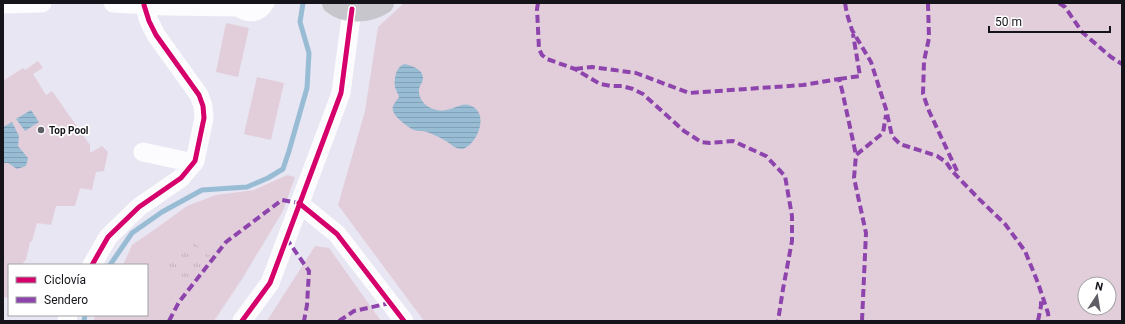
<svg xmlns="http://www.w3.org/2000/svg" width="1125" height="324" viewBox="0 0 1125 324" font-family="Roboto,sans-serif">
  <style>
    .green { fill: #e2ceda; fill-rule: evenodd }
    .park { fill: url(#park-tufts) }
    .water { fill: url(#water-rules) }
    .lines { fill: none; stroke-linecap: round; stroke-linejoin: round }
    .stream { stroke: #99bcd5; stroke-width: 5 }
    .street { stroke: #fcfbfd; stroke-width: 19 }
    .secondary { stroke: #c7c6cc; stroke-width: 22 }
    .quiet { stroke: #8e44ad; stroke-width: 4; stroke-dasharray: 8 4; stroke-linecap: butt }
    .cycleway-casing { stroke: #fff; stroke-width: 8 }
    .cycleway { stroke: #d6006c; stroke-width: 5 }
    .poi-dot { fill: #5f5e66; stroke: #fff; stroke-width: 1.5 }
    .labels { text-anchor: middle; stroke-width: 3.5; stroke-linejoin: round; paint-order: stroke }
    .poi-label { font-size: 10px; font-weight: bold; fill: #15141b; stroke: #fff; text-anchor: start }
  </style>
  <defs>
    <pattern id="park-tufts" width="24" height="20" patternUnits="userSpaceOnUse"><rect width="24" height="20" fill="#e2ceda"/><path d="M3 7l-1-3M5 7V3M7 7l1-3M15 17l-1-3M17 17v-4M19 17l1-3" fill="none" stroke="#c1b0ba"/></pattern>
    <pattern id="water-rules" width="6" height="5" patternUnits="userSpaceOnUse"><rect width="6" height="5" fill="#99bcd5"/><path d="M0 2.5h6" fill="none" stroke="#83a1b6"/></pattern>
  </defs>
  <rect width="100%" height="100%" fill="#e8e6f2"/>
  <!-- green -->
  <g class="green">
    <path d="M404,3H1122V321H424L338,205L365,111L378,27ZM1085,284H1109V308H1085Z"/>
    <polygon points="226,23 249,28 238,77 216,72"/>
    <polygon points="38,61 43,68 33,74 46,95 52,91 90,145 90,153 102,146 108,152 104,171 96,172 92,190 80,188 75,206 56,206 51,225 37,223 32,241 30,242 26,260 24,261 23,265 9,265 9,298 3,297 3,81 23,68 25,70"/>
    <polygon points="257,77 284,83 271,140 244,134"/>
    <polygon points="287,175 295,177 283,211 242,279 214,321 94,321 95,315 147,315 147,265 123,265 132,245 161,225 187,206 216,195 254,190"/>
    <polygon points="315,246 329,248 381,321 267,321"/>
  </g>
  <!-- park -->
  <polygon class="park" points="186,236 210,256 185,286 162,269"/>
  <!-- water -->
  <g class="water">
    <path d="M405,64C412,66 423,69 423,78C423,82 420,85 419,89C418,100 427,108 437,110C450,113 460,102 469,105C492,112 476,147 462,149C455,149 451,144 446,141C439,137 431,133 423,131C421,131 417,131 414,130C409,128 396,118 394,113C390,106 396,102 399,97C398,93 396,91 395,87C394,78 396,66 405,64Z"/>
    <polygon points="31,110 39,122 25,131 16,119"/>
    <polygon points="12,122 19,136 18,146 28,158 26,166 17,169 8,163 3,163 3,127"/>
  </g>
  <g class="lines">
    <!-- stream -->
    <g class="stream">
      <polyline points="110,265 132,233 162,212 202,190 247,187 268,178 283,169 289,151 307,88 309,53 300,22 303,3"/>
      <polyline points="84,321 85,315"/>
    </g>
    <!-- street -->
    <g class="street">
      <path d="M113,3L166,6L238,7C248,14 258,14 265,3"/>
      <polyline points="3,4 42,3"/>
      <polyline points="143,152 194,163"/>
      <polyline points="299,203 337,234 404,321"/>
      <polyline points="92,265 108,237 139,207 181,178 195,161 204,118 203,106 199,95 156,35 149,21 144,5"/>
      <polyline points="67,321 68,315"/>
      <polyline points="242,321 270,283 341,93 352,9"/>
    </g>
    <!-- secondary -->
    <path class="secondary" d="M333,3C346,14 370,12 383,3"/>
    <!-- quiet -->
    <g class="quiet">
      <polyline points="538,3 537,9 539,49 542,55 547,59 575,69 600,84 611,86 622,86 633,89 643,94 684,131 692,136 701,142 710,143 733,141 766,156 785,176 792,216 792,241 783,289 778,321"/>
      <polyline points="845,3 847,14 852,30 871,62 886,109 892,136 900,144 937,156 946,162 952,171 978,198 1005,224 1025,251 1038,283 1048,313 1049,321"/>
      <polyline points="928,3 929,38 924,61 923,94 929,111 957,171"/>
      <polyline points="1059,3 1065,7 1082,32 1111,57 1122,64"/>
      <polyline points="575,69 592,67 636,73 689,93 803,85 839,79 842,90 856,155"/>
      <polyline points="839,79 860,76 853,34"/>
      <polyline points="286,238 309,271 307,305 304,321"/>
      <polyline points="169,321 179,302 226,242 282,200 299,203"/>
      <polyline points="339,321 354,311 390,303"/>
      <polyline points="862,321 866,233 854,178 856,155 883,133 886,115"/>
      <polyline points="1038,321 1041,306 1041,298"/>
    </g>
    <defs>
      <g id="cycleway">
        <polyline points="299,203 337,234 404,321"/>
        <polyline points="92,265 108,237 139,207 181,178 195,161 204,118 203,106 199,95 156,35 149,21 144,5"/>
        <polyline points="242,321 270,283 341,93 352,9"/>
      </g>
    </defs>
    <!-- cycleway casing -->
    <use href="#cycleway" class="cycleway-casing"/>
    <!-- cycleway -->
    <use href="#cycleway" class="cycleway"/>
  </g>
  <!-- markers -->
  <circle class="poi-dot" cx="41" cy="130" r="4"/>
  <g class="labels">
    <!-- poi labels -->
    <g class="poi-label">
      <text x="49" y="134">Top Pool</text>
    </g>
  </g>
  <!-- border -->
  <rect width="1125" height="324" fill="none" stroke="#15141b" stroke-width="8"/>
  <!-- legend -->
  <rect x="8" y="264" width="140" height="52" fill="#ffffff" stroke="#a1a1a4"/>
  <rect x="16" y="277" width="20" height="6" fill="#d6006c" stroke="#a1a1a4"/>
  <text x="44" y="284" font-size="12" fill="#15141b">Ciclovía</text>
  <rect x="16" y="297" width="20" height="6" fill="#8e44ad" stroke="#a1a1a4"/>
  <text x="44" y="304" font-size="12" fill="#15141b">Sendero</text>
  <!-- north arrow -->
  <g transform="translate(1097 296) rotate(12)"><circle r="19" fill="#ffffff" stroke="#a1a1a4"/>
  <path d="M0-3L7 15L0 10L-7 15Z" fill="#5f5e66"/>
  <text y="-6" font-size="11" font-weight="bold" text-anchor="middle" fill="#15141b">N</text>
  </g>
  <!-- scale -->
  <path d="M989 26v6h121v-6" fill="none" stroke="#15141b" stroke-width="2"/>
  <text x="995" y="26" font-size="12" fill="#15141b" stroke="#ffffff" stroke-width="3" paint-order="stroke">50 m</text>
</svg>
